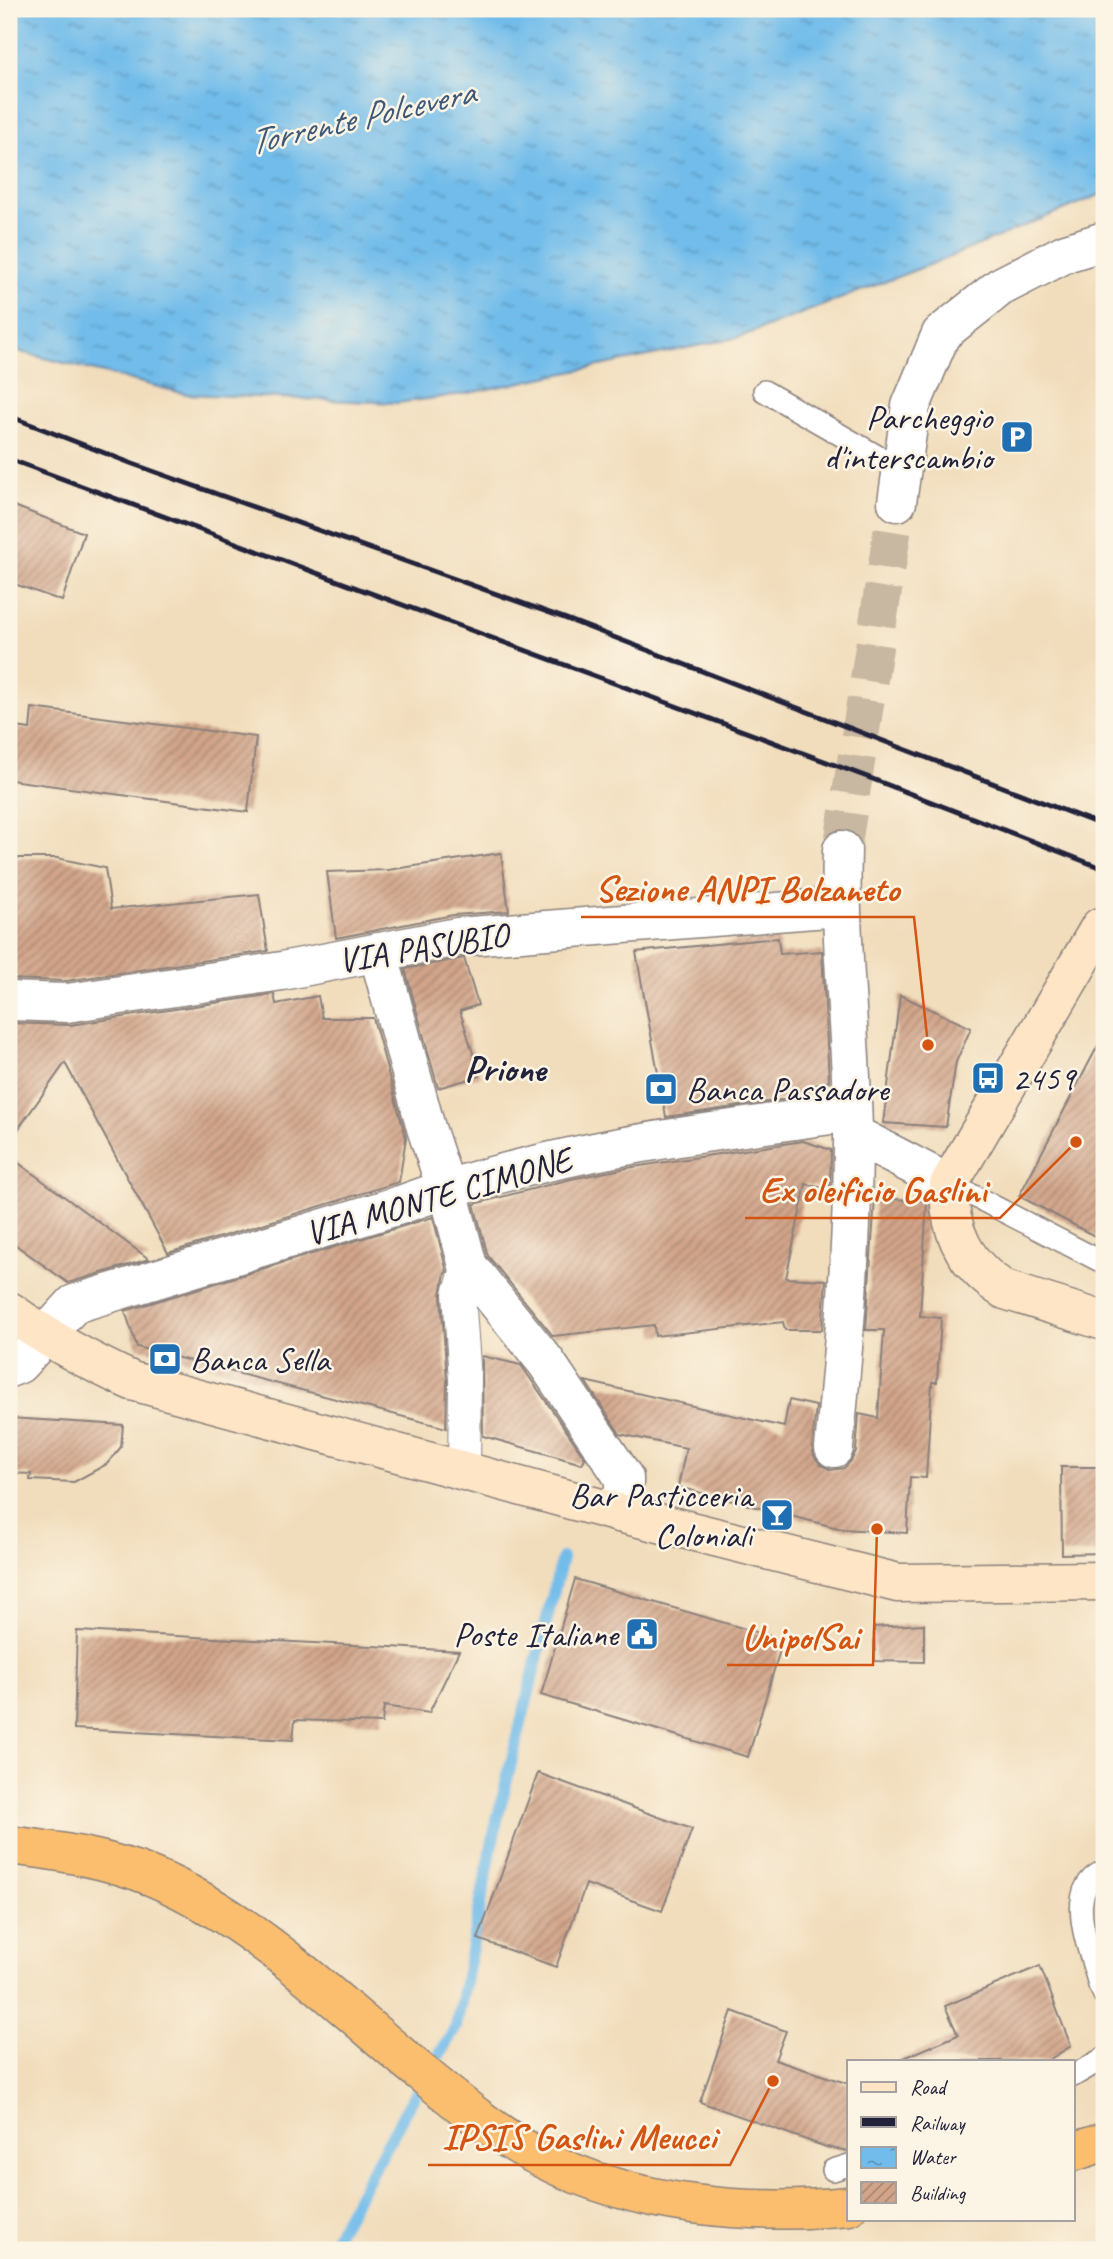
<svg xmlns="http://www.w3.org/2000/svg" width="1113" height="2259" viewBox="0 0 1113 2259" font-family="Caveat,sans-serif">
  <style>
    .water { fill: url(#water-ripples); stroke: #4a6f92; stroke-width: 2 }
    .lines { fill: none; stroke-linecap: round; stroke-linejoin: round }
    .stream { stroke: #71bcea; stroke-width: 12 }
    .building { fill: url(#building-hatch) }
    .minor-tunnel { stroke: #c8b8a2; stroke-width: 38; stroke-dasharray: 38 19; stroke-linecap: butt }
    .service-casing { stroke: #8a807c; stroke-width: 24 }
    .pedestrian-casing { stroke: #8a807c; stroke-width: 34 }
    .minor-casing { stroke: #8a807c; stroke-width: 41 }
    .secondary-casing { stroke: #8a807c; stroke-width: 41 }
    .motorway-casing { stroke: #8a807c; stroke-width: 41 }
    .service { stroke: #fff; stroke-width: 21 }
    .pedestrian { stroke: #fff; stroke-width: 32 }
    .minor { stroke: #fff; stroke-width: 38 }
    .secondary { stroke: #fde5c5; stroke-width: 38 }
    .motorway { stroke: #fabe6e; stroke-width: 38 }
    .rail { stroke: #22223b; stroke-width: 5 }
    .labels { text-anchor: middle; stroke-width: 5; stroke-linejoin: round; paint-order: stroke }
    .poi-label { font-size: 35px; fill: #22223b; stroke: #fcf5e5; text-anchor: end }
    .street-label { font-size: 35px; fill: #22223b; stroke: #fcf5e5 }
    .water-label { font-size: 37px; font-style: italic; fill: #3e5878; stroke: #fcf5e5 }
    .neighbourhood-label { font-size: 37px; font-weight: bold; fill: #22223b; stroke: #fcf5e5 }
    .leader { fill: none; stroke: #d45411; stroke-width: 2.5 }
    .callout-dot { fill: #d45411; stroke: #fcf5e5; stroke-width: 2.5 }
    .callout-label { font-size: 37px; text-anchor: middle; font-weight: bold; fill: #d45411; stroke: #fcf5e5; stroke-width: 5; stroke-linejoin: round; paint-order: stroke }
  </style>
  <defs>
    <pattern id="water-ripples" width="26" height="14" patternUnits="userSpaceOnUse" patternTransform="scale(1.75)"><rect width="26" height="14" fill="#71bcea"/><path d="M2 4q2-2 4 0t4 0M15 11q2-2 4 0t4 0" fill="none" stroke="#5c98bf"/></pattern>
    <pattern id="building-hatch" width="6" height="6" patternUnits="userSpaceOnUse" patternTransform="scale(1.75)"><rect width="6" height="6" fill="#d2a58a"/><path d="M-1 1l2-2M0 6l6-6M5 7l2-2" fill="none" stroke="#aa8672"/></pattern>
  </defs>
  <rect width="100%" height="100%" fill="#fcf5e5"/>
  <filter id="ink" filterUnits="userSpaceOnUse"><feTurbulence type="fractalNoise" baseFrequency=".0143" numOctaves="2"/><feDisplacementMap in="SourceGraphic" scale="14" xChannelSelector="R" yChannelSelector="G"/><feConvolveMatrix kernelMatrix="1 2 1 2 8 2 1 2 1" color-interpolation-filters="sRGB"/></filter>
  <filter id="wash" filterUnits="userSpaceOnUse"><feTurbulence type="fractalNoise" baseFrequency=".00686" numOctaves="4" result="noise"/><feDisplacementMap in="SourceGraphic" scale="28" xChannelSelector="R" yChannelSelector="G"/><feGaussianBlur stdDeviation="1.57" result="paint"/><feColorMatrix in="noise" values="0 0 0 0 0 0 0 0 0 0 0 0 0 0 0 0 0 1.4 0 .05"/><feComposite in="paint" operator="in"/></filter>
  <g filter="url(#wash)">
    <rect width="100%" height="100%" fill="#f1ddbc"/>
    <!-- water -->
    <polygon class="water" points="9,9 1104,9 1104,193 952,256 740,337 464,394 397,403 186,394 9,349"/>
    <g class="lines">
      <!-- stream -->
      <polyline class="stream" points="328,2250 409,2105 456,2027 497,1820 562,1558"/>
    </g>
    <g id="blocks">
      <!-- building -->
      <g class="building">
        <polygon points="9,504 84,533 62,601 9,582"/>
        <polygon points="32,708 256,737 248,812 10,780 16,727 30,729"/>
        <polygon points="501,853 509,911 453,915 336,938 327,872 388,870"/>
        <polygon points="9,858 57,858 105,868 111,909 259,894 268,951 66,981 9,979"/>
        <polygon points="778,938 780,954 822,951 829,1081 808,1087 807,1096 666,1117 636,952"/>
        <polygon points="464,958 478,1005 460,1011 480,1076 438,1088 405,969"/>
        <polygon points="274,994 276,1004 318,996 322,1018 373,1018 406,1138 399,1182 168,1253 65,1063 9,1142 9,1023 70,1025"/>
        <polygon points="900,995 971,1028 956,1062 946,1127 883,1123"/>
        <polygon points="1104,1034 1104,1241 1019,1196"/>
        <polygon points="803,1141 831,1150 830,1190 806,1184 786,1278 826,1280 822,1330 785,1330 783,1322 655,1336 654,1325 553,1336 488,1256 474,1204 571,1179 627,1168"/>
        <polygon points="9,1156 96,1220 149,1259 68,1283 9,1240"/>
        <polygon points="875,1198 927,1201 920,1316 941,1318 937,1382 932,1382 926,1478 910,1477 907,1533 842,1529 678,1487 686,1448 620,1434 585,1381 784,1427 789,1400 816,1406 812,1446 814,1456 821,1465 831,1470 844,1468 851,1461 856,1451 859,1414 878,1418 884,1330 866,1330"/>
        <polygon points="433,1217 447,1272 445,1273 441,1295 447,1381 446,1428 137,1347 125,1311"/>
        <polygon points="482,1356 521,1365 585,1458 582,1464 483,1436"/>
        <polygon points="9,1418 123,1425 121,1447 107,1464 74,1482 30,1480 31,1474 9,1473"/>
        <polygon points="1061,1467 1104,1467 1104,1553 1062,1554"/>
        <polygon points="575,1579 783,1640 748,1757 541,1695"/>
        <polygon points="924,1624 924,1662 875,1661 874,1627"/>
        <polygon points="77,1631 391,1647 459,1651 429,1713 384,1706 382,1723 295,1720 293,1740 74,1729"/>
        <polygon points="538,1773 692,1829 662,1911 586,1884 556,1967 478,1939"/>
        <polygon points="1040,1966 1071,2046 1047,2061 897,2061 958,2035 945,2006"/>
        <polygon points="732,2011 786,2031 775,2060 849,2084 849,2151 826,2147 700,2102"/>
      </g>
    </g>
  </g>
  <g filter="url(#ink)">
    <use href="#blocks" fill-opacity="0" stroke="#8a807c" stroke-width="2"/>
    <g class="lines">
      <!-- minor-tunnel -->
      <polyline class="minor-tunnel" points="842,850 897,502"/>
      <defs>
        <g id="service">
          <polyline points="764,391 879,457 903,466"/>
          <polyline points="970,1194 1104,1263"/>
          <path d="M1104,1871C1061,1889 1091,1952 1099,1985L1104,1995"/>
          <polyline points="1073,2076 1104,2058"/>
          <polyline points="833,2170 849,2165"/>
        </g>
        <polyline id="pedestrian" points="464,1471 465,1380 459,1294 468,1266"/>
        <g id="minor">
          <polyline points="897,502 911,406 941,334 1000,287 1066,253 1104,241"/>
          <polyline points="378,952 426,1128 453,1209 468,1266 546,1362 624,1478 624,1488 619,1513"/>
          <polyline points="9,1001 67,1003 282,971 457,937 840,907"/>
          <polyline points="853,1134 949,1184"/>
          <path d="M9,1368L19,1364L74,1304L400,1205C545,1152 699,1133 852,1112"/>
          <path d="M834,1448C844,1344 853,1239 853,1136C852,1040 839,946 842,850"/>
        </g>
        <g id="secondary">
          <path d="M1100,927L949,1184C948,1230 965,1266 1005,1290L1104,1321"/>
          <path d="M9,1311C48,1339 88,1361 132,1381L619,1513L898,1583L1104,1581"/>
        </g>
        <g id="motorway">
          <path d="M9,1845C58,1851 107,1858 153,1877C247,1916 329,1995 406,2060C449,2095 493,2134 543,2159C635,2206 748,2216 849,2206"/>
          <polyline points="1073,2152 1104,2142"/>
        </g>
      </defs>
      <!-- service casing -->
      <use href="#service" class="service-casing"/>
      <!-- pedestrian casing -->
      <use href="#pedestrian" class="pedestrian-casing"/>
      <!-- minor casing -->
      <use href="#minor" class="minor-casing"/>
      <!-- secondary casing -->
      <use href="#secondary" class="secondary-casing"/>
      <!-- motorway casing -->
      <use href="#motorway" class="motorway-casing"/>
      <!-- service -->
      <use href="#service" class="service"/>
      <!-- pedestrian -->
      <use href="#pedestrian" class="pedestrian"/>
      <!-- minor -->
      <use href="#minor" class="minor"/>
      <!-- secondary -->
      <use href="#secondary" class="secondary"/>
      <!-- motorway -->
      <use href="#motorway" class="motorway"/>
      <!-- rail -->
      <g class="rail">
        <polyline points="9,416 133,464 564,618 1104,826"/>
        <polyline points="9,459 870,778 1104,869"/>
      </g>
    </g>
  </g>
  <!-- icons -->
  <defs>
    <symbol id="parking-square" viewBox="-11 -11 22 22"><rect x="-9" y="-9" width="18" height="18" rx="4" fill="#1f6fb2" stroke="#fcf5e5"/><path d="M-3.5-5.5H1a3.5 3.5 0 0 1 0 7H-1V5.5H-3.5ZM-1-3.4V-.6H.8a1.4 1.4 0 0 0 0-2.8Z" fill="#fff"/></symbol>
    <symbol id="bus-square" viewBox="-11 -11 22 22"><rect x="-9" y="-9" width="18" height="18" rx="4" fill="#1f6fb2" stroke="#fcf5e5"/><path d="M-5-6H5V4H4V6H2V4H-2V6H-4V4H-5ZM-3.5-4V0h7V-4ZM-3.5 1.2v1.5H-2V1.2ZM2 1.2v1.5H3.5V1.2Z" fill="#fff"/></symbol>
    <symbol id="bank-square" viewBox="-11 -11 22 22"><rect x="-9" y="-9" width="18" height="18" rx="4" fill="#1f6fb2" stroke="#fcf5e5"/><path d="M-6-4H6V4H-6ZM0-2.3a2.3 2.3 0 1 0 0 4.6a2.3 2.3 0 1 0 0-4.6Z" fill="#fff"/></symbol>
    <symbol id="bar-square" viewBox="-11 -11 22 22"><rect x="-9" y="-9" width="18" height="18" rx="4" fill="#1f6fb2" stroke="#fcf5e5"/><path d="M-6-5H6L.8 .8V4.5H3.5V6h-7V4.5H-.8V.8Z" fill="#fff"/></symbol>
    <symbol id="civic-square" viewBox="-11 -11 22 22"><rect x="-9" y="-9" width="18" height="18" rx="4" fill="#1f6fb2" stroke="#fcf5e5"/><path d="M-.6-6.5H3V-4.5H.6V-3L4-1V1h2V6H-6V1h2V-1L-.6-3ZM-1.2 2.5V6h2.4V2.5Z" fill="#fff"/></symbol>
  </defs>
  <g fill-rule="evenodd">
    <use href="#parking-square" x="998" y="418" width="38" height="38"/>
    <use href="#bus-square" x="969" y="1059" width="38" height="38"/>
    <use href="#bank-square" x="642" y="1070" width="38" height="38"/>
    <use href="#bank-square" x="146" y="1340" width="38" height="38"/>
    <use href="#bar-square" x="758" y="1496" width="38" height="38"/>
    <use href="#civic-square" x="623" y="1615" width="38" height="38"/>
  </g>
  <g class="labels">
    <!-- poi labels -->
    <g class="poi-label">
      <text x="992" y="429">Parcheggio<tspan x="992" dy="40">d'interscambio</tspan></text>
      <text x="1012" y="1090" text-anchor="start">2459</text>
      <text x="686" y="1101" text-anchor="start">Banca Passadore</text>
      <text x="190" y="1371" text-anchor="start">Banca Sella</text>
      <text x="752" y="1507">Bar Pasticceria<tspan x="752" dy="40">Coloniali</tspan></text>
      <text x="618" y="1646">Poste Italiane</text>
    </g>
    <!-- street labels -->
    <g class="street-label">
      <text transform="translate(423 947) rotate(-9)" y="12">VIA PASUBIO</text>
      <text transform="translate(438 1196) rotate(-16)" y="12">VIA MONTE CIMONE</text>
    </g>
    <!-- water labels -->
    <g class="water-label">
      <text transform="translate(361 116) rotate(-13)" y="13">Torrente Polcevera</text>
    </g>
    <!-- neighbourhood labels -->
    <g class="neighbourhood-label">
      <text x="505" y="1081">Prione</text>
    </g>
  </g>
  <!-- callouts -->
  <path class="leader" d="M928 1045L914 917H581M1076 1142L1000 1218H745M877 1529L873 1665H727M773 2081L730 2165H428"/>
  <g class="callout-dot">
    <circle cx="928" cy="1045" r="7"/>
    <circle cx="1076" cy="1142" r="7"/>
    <circle cx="877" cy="1529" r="7"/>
    <circle cx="773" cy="2081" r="7"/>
  </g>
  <g class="callout-label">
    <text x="747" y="901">Sezione ANPI Bolzaneto</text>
    <text x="873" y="1202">Ex oleificio Gaslini</text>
    <text x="800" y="1649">UnipolSai</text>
    <text x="579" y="2149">IPSIS Gaslini Meucci</text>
  </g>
  <!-- margin -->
  <rect width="1113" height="2259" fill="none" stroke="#fcf5e5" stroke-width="35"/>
  <!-- legend -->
  <rect x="847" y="2060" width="228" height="161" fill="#fcf5e5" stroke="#a5a1a1" stroke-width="2"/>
  <rect x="861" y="2082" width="35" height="10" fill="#fde5c5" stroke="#a5a1a1" stroke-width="2"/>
  <text x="910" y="2094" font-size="21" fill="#22223b">Road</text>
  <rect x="861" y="2117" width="35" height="10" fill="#22223b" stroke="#a5a1a1" stroke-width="2"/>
  <text x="910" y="2130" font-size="21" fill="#22223b">Railway</text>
  <rect x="861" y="2147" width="35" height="21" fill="url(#water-ripples)" stroke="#a5a1a1" stroke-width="2"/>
  <text x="910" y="2164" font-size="21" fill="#22223b">Water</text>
  <rect x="861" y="2182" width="35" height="21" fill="url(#building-hatch)" stroke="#a5a1a1" stroke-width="2"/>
  <text x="910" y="2200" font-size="21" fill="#22223b">Building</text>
</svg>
